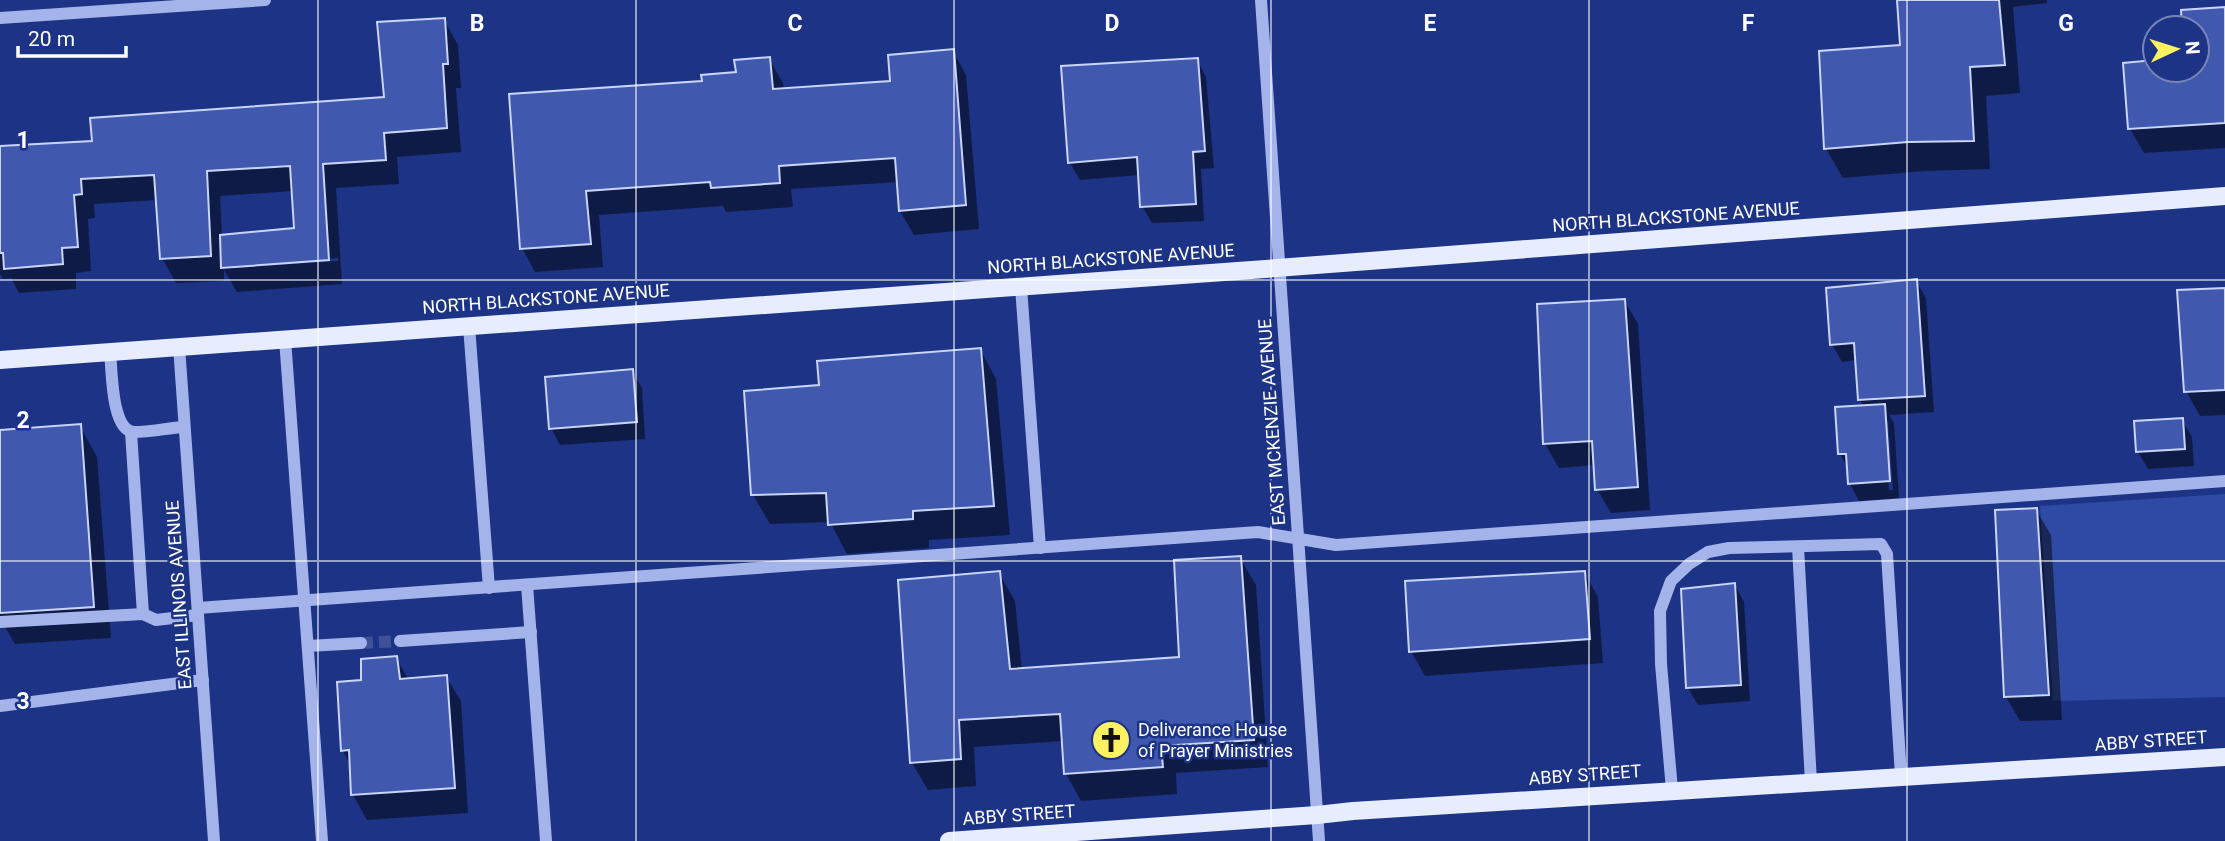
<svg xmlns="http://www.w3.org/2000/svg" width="2225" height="841" viewBox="0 0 2225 841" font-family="Roboto,sans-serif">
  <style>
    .green { fill: #2f4aa4 }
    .shadow { fill: #0007; fill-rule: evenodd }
    .building { fill: #4058ad; stroke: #c9d4f8; stroke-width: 2 }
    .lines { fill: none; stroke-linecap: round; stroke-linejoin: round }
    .minor-tunnel { stroke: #3e5298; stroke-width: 12; stroke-dasharray: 12 6; stroke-linecap: butt }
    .minor { stroke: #a4b4eb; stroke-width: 12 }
    .major { stroke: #e8ecff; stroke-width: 18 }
    .grid { fill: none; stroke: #fff; stroke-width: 2; stroke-opacity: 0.55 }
    .labels { text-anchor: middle; stroke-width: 5; stroke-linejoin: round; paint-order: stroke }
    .street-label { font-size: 18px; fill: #fff; stroke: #1c3386 }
    .poi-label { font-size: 18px; fill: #fff; stroke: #1c3386; text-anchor: start }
    .grid-label { font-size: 23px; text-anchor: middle; font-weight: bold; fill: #fff; stroke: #1c3386; stroke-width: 5; stroke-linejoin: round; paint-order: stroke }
  </style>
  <rect width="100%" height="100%" fill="#1c3386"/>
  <!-- green -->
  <polygon class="green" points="2225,494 2225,697 2053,701 2040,506"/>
  <!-- shadow -->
  <g class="shadow">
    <polygon points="1899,0 2047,0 2047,3 2013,7 2020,93 1986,96 1990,169 1925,171 1843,178 1826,149 1902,46"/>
    <polygon points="2225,9 2225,148 2144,153 2130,129 2155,62 2155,70 2197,70 2197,28 2184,28"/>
    <path d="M444,20L458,45L461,88H456L461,152L397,157L399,184L336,188L342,284L237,292L224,270V281L176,283L162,258L158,200L94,204L95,218L88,219L91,271L76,273V289L19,293L11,278L3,279L0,274V148L94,142L386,98ZM293,191L296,229L222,236L220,196ZM338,258V261L233,268V265Z"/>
    <polygon points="953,51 966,75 979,229 914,235 900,211 898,182 791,189 793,207 726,212 723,206 599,215 603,267 535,272 522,248 704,83 737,73 769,59 783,83 784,90 892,83"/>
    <polygon points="1197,60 1206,77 1214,168 1201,169 1204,221 1152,223 1142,206 1140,175 1080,180 1070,163"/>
    <path d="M1916,281L1926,298L1934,412L1889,415L1894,423L1899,498L1859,501L1850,484L1849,470L1840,454L1864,407L1859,399L1857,360L1842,362L1832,344ZM1884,421H1888L1893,490H1889Z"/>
    <polygon points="2225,289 2225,415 2200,416 2186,391"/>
    <polygon points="1624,300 1638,324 1650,510 1611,513 1597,489 1595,465 1559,468 1545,444"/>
    <polygon points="980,349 996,379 1010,535 929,540 929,548 847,554 830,522 770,524 753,495 821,386"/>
    <polygon points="632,371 642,388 645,439 560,445 551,428"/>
    <polygon points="2182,420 2192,437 2194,466 2148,469 2138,452"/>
    <polygon points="80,426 97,457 111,638 15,644 0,618 0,432"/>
    <polygon points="2036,510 2051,535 2062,720 2020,721 2006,697"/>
    <polygon points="1240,558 1256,585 1268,767 1176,773 1177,794 1081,801 1066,774 1063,741 974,747 976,786 928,790 912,763 999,573 1015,601 1022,670 1181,658"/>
    <polygon points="1584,572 1598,597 1603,663 1425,676 1411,651"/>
    <polygon points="1735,585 1744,602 1750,701 1698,705 1688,688 1683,590"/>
    <polygon points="396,658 409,680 446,677 461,701 468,813 367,820 353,795 351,766 343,751 363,682"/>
  </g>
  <!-- building -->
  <g class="building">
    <polygon points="1897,0 1999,0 2005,65 1970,67 1974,141 1908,142 1824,149 1819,51 1900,45"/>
    <polygon points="2225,7 2225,123 2128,129 2123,63 2155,60 2155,70 2197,70 2197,28 2182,28 2181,10"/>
    <polygon points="445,18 448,64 443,64 447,128 384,133 386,160 323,164 329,260 221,268 220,235 294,228 290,166 207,171 211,256 160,259 154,175 81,179 82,194 74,195 78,247 62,248 63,264 4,269 3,253 0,253 0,146 92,141 90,118 384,97 377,22"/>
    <polygon points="954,49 966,205 899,211 895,158 779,166 780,183 711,188 710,182 586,191 591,244 520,249 509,94 702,81 701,75 736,72 734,60 770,57 773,89 890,81 888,55"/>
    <polygon points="1198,58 1205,151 1193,152 1196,204 1140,207 1137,157 1068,163 1061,66"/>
    <polygon points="1917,279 1925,396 1858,400 1854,343 1830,345 1826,288"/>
    <polygon points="2225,288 2225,390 2184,392 2177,290"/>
    <polygon points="1625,299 1638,487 1595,490 1592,441 1543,444 1537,304"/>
    <polygon points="981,348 994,506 913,511 913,519 828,525 826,493 751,495 744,391 819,385 817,361"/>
    <polygon points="633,369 637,422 549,429 545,377"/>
    <polygon points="1885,404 1890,481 1848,484 1846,454 1838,454 1835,407"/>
    <polygon points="2183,418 2185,449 2136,452 2134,421"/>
    <polygon points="81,424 94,607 0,613 0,430"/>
    <polygon points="2037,508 2049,695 2004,697 1995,510"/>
    <polygon points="1241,556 1254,740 1161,746 1163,767 1064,774 1060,714 959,720 961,759 910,763 898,580 1000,571 1010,669 1179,657 1174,560"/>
    <polygon points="1585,571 1590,639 1409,652 1405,581"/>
    <polygon points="1735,583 1741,685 1686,688 1681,589"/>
    <polygon points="397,656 400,679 447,675 455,788 351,795 349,750 341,751 337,682 361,680 361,659"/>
  </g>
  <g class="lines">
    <!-- minor-tunnel -->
    <polyline class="minor-tunnel" points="361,643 400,641"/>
    <!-- minor -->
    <g class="minor">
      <polyline points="1261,0 1319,841"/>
      <polyline points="0,18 265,0"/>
      <polyline points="1021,287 1040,548"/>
      <polyline points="469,326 489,588"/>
      <polyline points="285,339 322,841"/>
      <polyline points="179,346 214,841"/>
      <path d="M110,351C112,369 111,431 134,432C150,432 168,428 184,427"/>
      <polyline points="131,432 143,614"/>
      <polyline points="1798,547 1811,782"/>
      <polyline points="527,585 546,841"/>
      <polyline points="198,608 1258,532 1336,545 2225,481"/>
      <polyline points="0,622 143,614 156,620 198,615"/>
      <polyline points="400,641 531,632"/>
      <polyline points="308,646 361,643"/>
      <polyline points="0,706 203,680"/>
      <polyline points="1672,790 1661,664 1660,611 1671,581 1689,564 1708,552 1729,548 1881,544 1887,554 1901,776"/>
    </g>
    <!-- major -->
    <g class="major">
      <polyline points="0,360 1238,271 2225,196"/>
      <polyline points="949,841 1317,815 1353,811 2225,757"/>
    </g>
  </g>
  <!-- grid -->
  <path class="grid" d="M318,0V841M636,0V841M954,0V841M1271,0V841M1589,0V841M1907,0V841M0,280H2225M0,561H2225"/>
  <!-- icons -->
  <defs>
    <symbol id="church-disc" viewBox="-11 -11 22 22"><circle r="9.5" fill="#fcf161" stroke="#1c3386"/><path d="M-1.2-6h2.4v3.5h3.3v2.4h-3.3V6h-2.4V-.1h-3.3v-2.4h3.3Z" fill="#111"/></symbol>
  </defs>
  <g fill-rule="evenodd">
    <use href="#church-disc" x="1089" y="718" width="44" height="44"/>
  </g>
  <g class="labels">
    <!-- street labels -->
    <g class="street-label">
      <text transform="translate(1676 217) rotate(-4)" y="6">NORTH BLACKSTONE AVENUE</text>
      <text transform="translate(1111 259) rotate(-4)" y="6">NORTH BLACKSTONE AVENUE</text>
      <text transform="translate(546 299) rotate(-4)" y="6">NORTH BLACKSTONE AVENUE</text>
      <text transform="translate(1272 422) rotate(-94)" y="6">EAST MCKENZIE AVENUE</text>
      <text transform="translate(179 595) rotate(-94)" y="6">EAST ILLINOIS AVENUE</text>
      <text transform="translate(2151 741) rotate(-4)" y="6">ABBY STREET</text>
      <text transform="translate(1585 775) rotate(-4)" y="6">ABBY STREET</text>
      <text transform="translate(1019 815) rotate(-4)" y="6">ABBY STREET</text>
    </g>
    <!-- poi labels -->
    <g class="poi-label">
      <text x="1138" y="736">Deliverance House<tspan x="1138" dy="21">of Prayer Ministries</tspan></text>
    </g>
  </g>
  <g class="grid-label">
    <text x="477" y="31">B</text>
    <text x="795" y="31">C</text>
    <text x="1112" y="31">D</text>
    <text x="1430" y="31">E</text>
    <text x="1748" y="31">F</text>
    <text x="2066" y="31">G</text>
    <text x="23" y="148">1</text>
    <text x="23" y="428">2</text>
    <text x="23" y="709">3</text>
  </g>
  <!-- north arrow -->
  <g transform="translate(2176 49) rotate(86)"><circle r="33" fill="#1c3386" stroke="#7785b6" stroke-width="2"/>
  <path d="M0-5L12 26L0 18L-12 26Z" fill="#fcf161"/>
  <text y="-10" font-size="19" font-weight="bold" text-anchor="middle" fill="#ffffff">N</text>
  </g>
  <!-- scale -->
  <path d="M18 46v10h108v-10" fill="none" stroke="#ffffff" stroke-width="3.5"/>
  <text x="28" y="46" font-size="21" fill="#ffffff" stroke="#1c3386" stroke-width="5" paint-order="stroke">20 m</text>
</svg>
